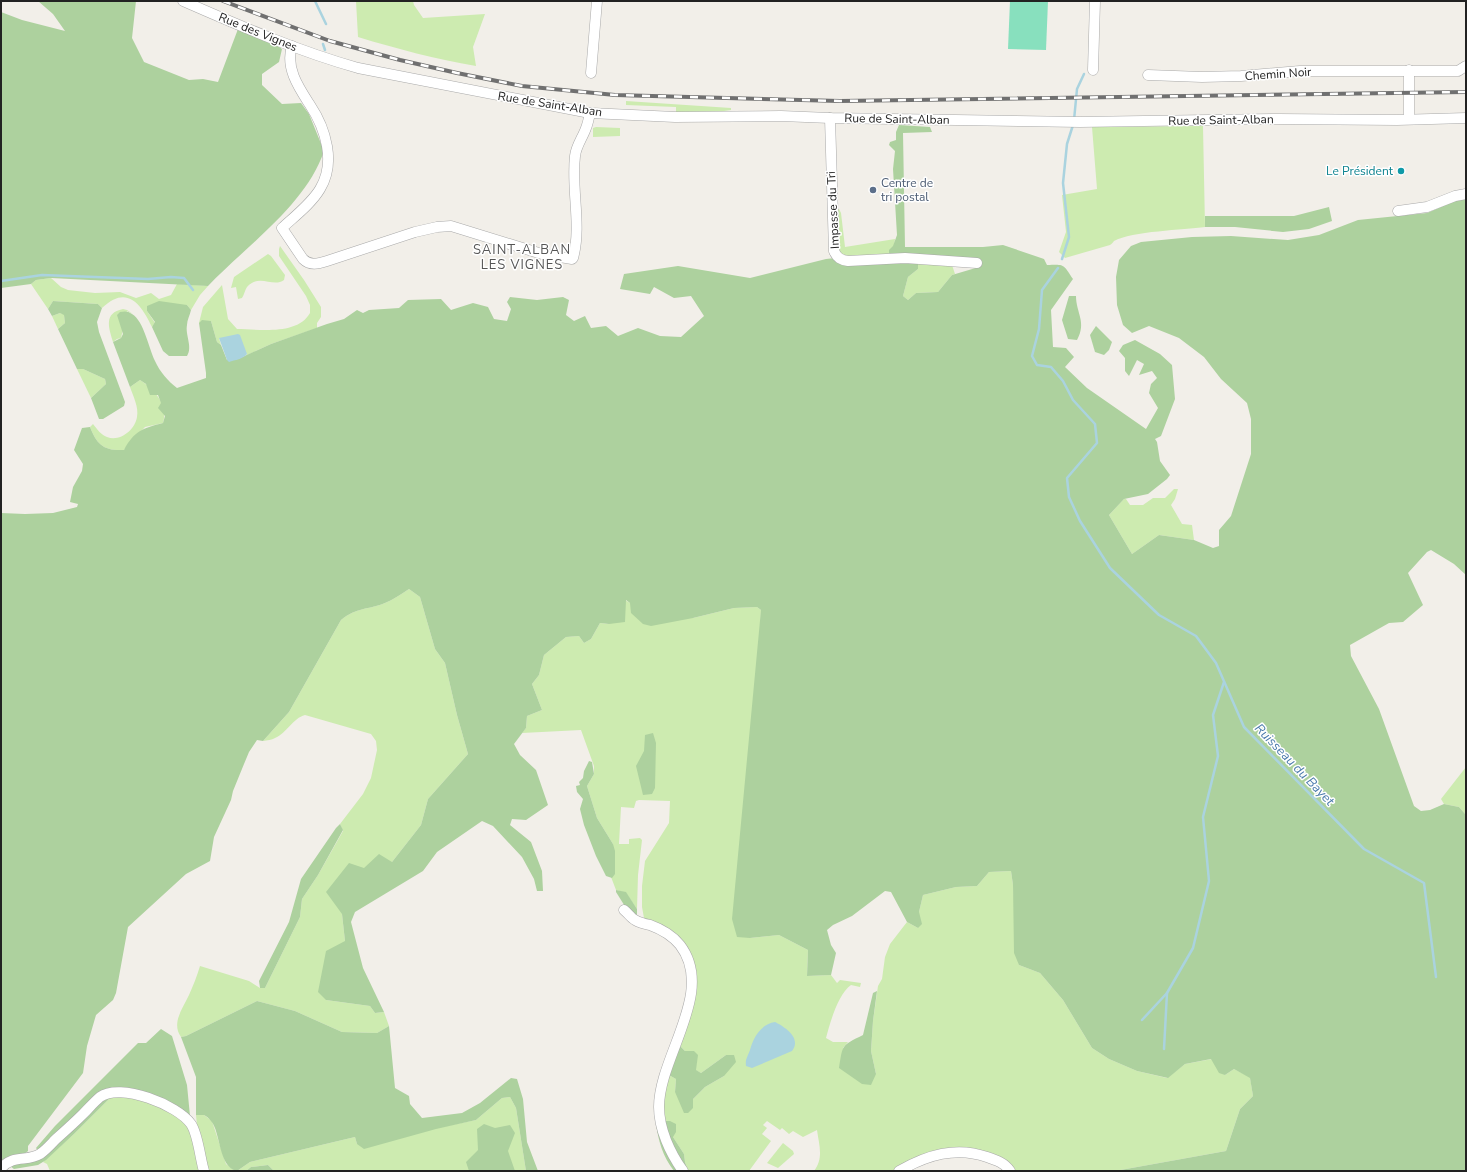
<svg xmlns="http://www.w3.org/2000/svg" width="1467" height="1172" viewBox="0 0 1467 1172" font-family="'Nunito Sans',sans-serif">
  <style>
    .grass { fill: #cdebb0 }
    .forest { fill: #add19e }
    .pitch { fill: #88e0be }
    .water { fill: #aad3df }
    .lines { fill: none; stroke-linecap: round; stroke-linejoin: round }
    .stream { stroke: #aad3df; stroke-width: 2.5 }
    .minor-casing { stroke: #a9a9a9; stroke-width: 11 }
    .minor { stroke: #fff; stroke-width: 10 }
    .rail-casing { stroke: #707070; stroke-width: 4 }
    .rail { stroke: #fff; stroke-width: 2.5; stroke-dasharray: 8; stroke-linecap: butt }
    .culture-dot { fill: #0f9aa8; stroke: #fff; stroke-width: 1.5 }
    .service-dot { fill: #5c6f8a; stroke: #fff; stroke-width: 1.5 }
    .labels { text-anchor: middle; stroke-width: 3; stroke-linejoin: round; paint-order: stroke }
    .street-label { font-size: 12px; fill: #222; stroke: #fff }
    .culture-label { font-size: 12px; fill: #0d838f; stroke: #fff; text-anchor: end }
    .service-label { font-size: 12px; fill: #4e5e75; stroke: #fff; text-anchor: start }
    .neighbourhood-label { font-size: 13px; letter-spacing: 1px; fill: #555; stroke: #fff }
    .water-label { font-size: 13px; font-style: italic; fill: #4a7aab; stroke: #fff }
  </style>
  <rect width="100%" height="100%" fill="#f2efe9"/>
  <!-- grass -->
  <g class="grass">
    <path d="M356,1H413L414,5L423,18L485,14L473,47L476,66C436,59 397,49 358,37Z"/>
    <polygon points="626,101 731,108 731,110 724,111 723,112 676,113 676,107 626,105"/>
    <path d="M1203,126L1205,227C1184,230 1132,231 1114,241C1113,242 1112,244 1110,245L1065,258L1059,252L1066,232L1062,195L1097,189L1092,127Z"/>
    <polygon points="596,127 620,128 620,136 593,137 593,128"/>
    <polygon points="839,209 841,213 845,247 895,239 893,256 849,260 838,253 837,210"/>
    <path d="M280,246L304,280L321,307V317L317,323V328L271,344L245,356L247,354L219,338L221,345L217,342L211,321L199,323L203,307L222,285L228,319L237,329C258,329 297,336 310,313V305L306,296L279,256V249Z"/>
    <path d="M268,254L271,256L285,275L284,280C273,288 259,273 247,287C245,290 244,295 242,298L238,299L236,287L231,288L234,277Z"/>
    <polygon points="918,261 952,265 955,274 952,275 938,292 916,293 908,300 903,296 908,277 918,269"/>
    <path d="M51,278L61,287L68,290L95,293L120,292L136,298L151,293L159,299L171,295L177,284L208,286L200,295L191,310L187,305L147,311L155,323L152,327C141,304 127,284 102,308L98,304L53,301L48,309L31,284L36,280Z"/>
    <path d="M123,309L127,310L133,314L127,311L121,338L117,339L113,342C109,328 103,313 123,309Z"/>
    <polygon points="60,313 64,314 65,323 58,329 52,316"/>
    <polygon points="77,369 83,369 105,379 106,384 91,398"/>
    <path d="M140,380C154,389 169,405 163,423L145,427L124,450C104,451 97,445 90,427L93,424C97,429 101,435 107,437C120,442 135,430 137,417C139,407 133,396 130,387Z"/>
    <polygon points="1174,489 1178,489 1175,499 1171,505 1182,524 1192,525 1194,540 1159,535 1132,554 1109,515 1124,499 1126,499 1130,505 1143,505 1153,498 1165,498"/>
    <path d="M409,589L420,597L435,649L445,663L457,715L468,754L428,799L421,825L392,862L342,914L345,941L326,1000L370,1006L375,1013L384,1012L389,1026L377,1033L342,1032L295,1011L257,1001L186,1036L181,1037C171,1023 183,1008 189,995C193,986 197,976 200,966L249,981L260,988H265L300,917L302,899L318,875L343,831L340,824L363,794L371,778L377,750L376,741L371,734L305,715C293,718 287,733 275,738C272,740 267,740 263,741L289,712L341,620C357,607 368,610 385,603C393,600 401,594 409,589Z"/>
    <path d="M625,600L630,603L693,618L734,608L757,607L761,610L750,938L779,935L808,950L807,976L831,975L837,983L840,980L861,983L860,987L851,985C838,994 830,1023 826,1038L833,1042H848L843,1048L876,1074L871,1051L873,1021L878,986L882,979L885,957L890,944L907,922L918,928L919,912L923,895L956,887L977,886L989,872L1011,871L1013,885L1019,965L1040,973L1063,1000L1092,1048L1109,1059L1137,1071L1167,1078L1185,1064L1212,1059L1225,1075L1234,1069L1250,1077L1253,1096L1240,1109L1226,1151L1115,1171H1016L1012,1167L977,1151L896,1169L893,1171H814C824,1158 819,1145 817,1130L803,1137L793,1131L789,1134L782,1128L780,1130L767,1121L763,1125L767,1128L762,1134L771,1141L749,1171H688L685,1162L684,1154L673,1137L670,1121H664L662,1111L667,1074L676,1079L675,1092L693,1099L705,1087L724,1076L726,1055L701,1073L695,1070L694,1051H685L678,1044L695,967L692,958L683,942L648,922L644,918L642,907V886L645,861L669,823L670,801L639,800L636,801L634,808L621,807L619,844H629V839L640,838L642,840L638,875L637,909L626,893L616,890L611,877H612L613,844L597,818L587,786L594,774V766L581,730L522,733L526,728L527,716L542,710L532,684L539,675L544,655L566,637L579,636L584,643L591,639L600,623L609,624Z"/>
    <polygon points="1466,767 1466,815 1459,807 1444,804 1441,799"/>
    <polygon points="120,1094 171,1109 188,1127 202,1171 50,1171 47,1164 43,1162 75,1133 109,1099 115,1095"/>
    <polygon points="510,1097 516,1108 526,1171 274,1171 268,1165 251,1167 246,1171 237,1171 250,1162 355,1137 357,1144 476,1120 502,1098"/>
    <polygon points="196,1115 204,1115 212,1121 226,1164 235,1171 208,1171 198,1137"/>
    <polygon points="783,1143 793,1151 794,1154 778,1168 767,1163"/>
  </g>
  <!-- forest -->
  <g class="forest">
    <path d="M38,1H136L132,38L144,62L189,80L203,79L218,82L238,29L275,44L282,49L279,62L262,74V85L282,104L301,103L309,114L324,151C306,205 246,246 208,286L51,278L36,280L31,284L1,288V12L22,20L65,31L53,14Z"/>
    <path d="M899,125L930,127L932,132L903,133L905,247H983L1003,245L1044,259L1047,265C1065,264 1063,264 1073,279L1051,310L1053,347L1066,348L1074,357L1065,367L1087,388L1146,429L1158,408L1149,393L1151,384L1157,378L1152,371L1139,375L1144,364L1137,360L1129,376L1125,371V358L1119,351L1123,345L1135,340L1160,354L1172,365L1175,399L1161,436L1155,439L1157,442L1160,461L1170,475L1167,479L1148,494L1124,499L1109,515L1132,554L1159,535L1194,540L1213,548L1219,546V530L1231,516L1251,454V419L1247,403L1221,379L1204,357L1179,338L1149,326L1132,333L1123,325L1117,305L1116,277L1119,260L1131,246L1141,242L1192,237L1231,236L1288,240L1319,235L1358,220L1427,213L1462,198H1466V575L1454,564L1431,550L1427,552L1408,573L1423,605L1403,622L1389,623L1350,645L1351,656L1379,709L1414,806L1421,811L1430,810L1444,804L1459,807L1466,815V1171H1115L1226,1151L1240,1109L1253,1096L1250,1078L1234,1069L1225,1075L1219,1073L1211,1059L1185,1064L1168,1078L1137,1071L1109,1059L1092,1048L1063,1000L1040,973L1019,965L1014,953L1013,885L1011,871L989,872L977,886L956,887L923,895L919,912L922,924L918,928L907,922L891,892L885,891L852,916L833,925L827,930L831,945L836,953L831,975L807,976L808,950L779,935L750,938L737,937L732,919L761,610L757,607L734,608L693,618L651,626L643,624L631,613L630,603L626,600L625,622L609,624L600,623L591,639L584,643L579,636L566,637L544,655L539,675L532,684L542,710L527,716L526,728L514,744L520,755L536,770L548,805L526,820L512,819L510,825L531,842L542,871L543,891H537L534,879L522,857L493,826L482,821L437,852L423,871L355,912L351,922L363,968L384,1012L375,1013L370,1006L326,1000L318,992L326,951L345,941L342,914L326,892L349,863L364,868L379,854L392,862L421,825L428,799L468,754L457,715L445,663L435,649L420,597L409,589C401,594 393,600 385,603C368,610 357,607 341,620L289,712L263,741L257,740L249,752L244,764L233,791L231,800L214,837L210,861L186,874L128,927L116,993L113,1000L96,1015L87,1046L83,1073L28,1146V1151L24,1154L1,1163V513L25,514L53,513L77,507L78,504L70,502L73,487L82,471L83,464L74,450L82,428L90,427C97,445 104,451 124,450C134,431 143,428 163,423L165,416L158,408L161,403L158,395H150L146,384L140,380L130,387L113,342L121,338L123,334L117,315L120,312C125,311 128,311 132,314C144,321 149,349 155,361C160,372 168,381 177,388L206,378V373L199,323L202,320L211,321L217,342L221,345L227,360L238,359L271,344L327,324L344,319L357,310L363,313L369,310L399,308L408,300L441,299L451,310L473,303L488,307L494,319L507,321L511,309L507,302L510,297L537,300L563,297L569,300L566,315L574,321L585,316L591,328L606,326L618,336L638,328L660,336L681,337L704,316L691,296L674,298L654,287L650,294L620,289L624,274L678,266L750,278L826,259L835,258L918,261V269L908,277L903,296L908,300L916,293L938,292L952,275L979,267L893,256L889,253V250L893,246L897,235L893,169L895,151L889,145L890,142L896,140V132Z"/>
    <polygon points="1329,207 1332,221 1309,229 1283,232 1235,227 1205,227 1205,216 1294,216"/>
    <path d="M1069,296H1076C1076,313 1087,322 1077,340L1068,339L1062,320Z"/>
    <polygon points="53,301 98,304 102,308 97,322 99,332 125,402 124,406 103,419 99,419 91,398 106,384 105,379 83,369 77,369 58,329 65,323 64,315 60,313 52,316 48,309"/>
    <path d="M159,301L187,305L191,310C190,315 187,320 187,325C185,335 193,347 187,356H169L163,351L152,327L155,322L147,311V306Z"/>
    <polygon points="1096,326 1112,342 1109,350 1104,355 1095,352 1090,335"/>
    <polygon points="653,733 656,743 655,788 652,794 643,795 636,766 644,751 645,735"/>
    <polygon points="589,761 592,762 594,774 587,786 597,818 613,844 615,851 615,874 612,878 606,876 596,856 584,825 580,809 583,799 577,792 576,786 580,785 579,782 583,778 584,771"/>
    <polygon points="340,824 343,830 318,875 302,899 300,917 265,988 260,988 259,981 289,922 301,879 336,828"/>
    <polygon points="616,890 626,892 637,909 637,915 626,908 616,892"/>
    <path d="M877,991L873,1021L871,1051L876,1074L871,1085L862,1084L839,1068C843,1044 841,1046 863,1035L873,993Z"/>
    <path d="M257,1001L295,1011L342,1032L377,1033L389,1026L395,1088L409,1096L410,1104L422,1118L462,1113L480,1103L511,1078L517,1079L523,1099L527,1142L538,1171H526L516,1108L510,1097L502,1098L476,1120L436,1129L364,1149L357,1144L355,1137L250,1162L237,1171C218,1167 221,1132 211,1121C209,1118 206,1116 204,1115H196V1077L181,1037L186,1036Z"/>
    <polygon points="161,1029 172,1036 187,1085 190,1116 171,1103 115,1095 109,1099 75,1133 46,1160 38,1165 14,1169 10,1166 39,1152 36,1148 55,1126 138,1043 146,1043"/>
    <polygon points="678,1044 685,1051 694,1051 698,1055 696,1070 701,1073 726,1055 734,1055 736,1062 724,1076 705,1087 693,1099 693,1108 688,1113 684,1113 675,1092 676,1079 667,1074"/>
    <path d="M664,1121H670L676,1124V1132L673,1137L684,1154L685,1162L688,1171H674C663,1157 658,1140 656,1123Z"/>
    <polygon points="484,1124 495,1128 510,1125 515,1133 508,1151 515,1171 469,1171 466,1162 478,1150 477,1129"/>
    <polygon points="268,1165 274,1171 246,1171 251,1167"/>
  </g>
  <!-- pitch -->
  <polygon class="pitch" points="1010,1 1048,1 1046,50 1008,49"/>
  <!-- water -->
  <g class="water">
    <path d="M238,334L240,335L247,354C243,359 235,360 229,362L227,360L219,338Z"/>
    <path d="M775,1022C785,1027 802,1038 792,1051L752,1068L746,1066C745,1059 748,1056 750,1050C753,1038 761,1024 775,1022Z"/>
  </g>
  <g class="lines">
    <!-- stream -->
    <g class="stream">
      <polyline points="315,1 326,24"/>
      <polyline points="323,44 325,50"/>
      <polyline points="1074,120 1077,89 1084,74"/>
      <polyline points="1062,259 1069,237 1063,183 1067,144 1073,125"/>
      <polyline points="1058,268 1042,290 1039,329 1032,356 1037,365 1051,367 1063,381 1073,400 1095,424 1097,443 1067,478 1069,497 1080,521 1110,568 1159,615 1196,636 1216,663 1244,727 1364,849 1424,883 1436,977"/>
      <polyline points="1,281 42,275 148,279 171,277 184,278 193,290"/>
      <polyline points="1142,1020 1167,993"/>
      <polyline points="1164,1049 1167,993 1193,948 1209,881 1203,817 1218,756 1213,715 1224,682"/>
    </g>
    <defs>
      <g id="minor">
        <path d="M183,1C240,26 298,51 358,68L590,113L675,117L781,116L830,118L1080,122L1278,119L1397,120L1466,118"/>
        <path d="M292,46C285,68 299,88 310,105C326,129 336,163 320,189C311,204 295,216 282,228L303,259C310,266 318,264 327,261L415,232L437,227L451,226L542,254L572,259L573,258C582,225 571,190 575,156C576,146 583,137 586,128C588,123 589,118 590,113"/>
        <polyline points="1093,70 1095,1"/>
        <polyline points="591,73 597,1"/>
        <polyline points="1148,75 1202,77 1241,76 1300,71 1458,71 1466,66"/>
        <path d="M830,118L834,251C837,258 841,260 848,261L905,258L977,263"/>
        <polyline points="1409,119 1409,70"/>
        <polyline points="1398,211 1427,207 1455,196 1466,194"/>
        <path d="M624,910C628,913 631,918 635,920C640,923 645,924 650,925C661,929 672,935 680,945C716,992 659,1056 659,1107C659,1129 670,1153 683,1171"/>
        <path d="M1,1168C14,1154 27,1162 40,1154C46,1150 51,1144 56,1139C65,1131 74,1123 83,1114C88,1109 94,1102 100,1097C120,1082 178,1105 191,1124C198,1134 200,1158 204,1171"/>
        <path d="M899,1171C927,1155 956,1146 987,1157C996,1160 1005,1163 1010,1171"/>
      </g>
    </defs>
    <!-- minor casing -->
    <use href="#minor" class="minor-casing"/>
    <!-- minor -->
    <use href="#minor" class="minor"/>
    <defs>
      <polyline id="rail" points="223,1 330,41 400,60 457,73 522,86 615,95 840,101 1466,92"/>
    </defs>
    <!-- rail casing -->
    <use href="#rail" class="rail-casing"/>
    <!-- rail -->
    <use href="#rail" class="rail"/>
  </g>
  <!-- markers -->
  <circle class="culture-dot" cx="1401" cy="171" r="4"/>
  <circle class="service-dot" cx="873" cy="190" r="4"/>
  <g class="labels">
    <!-- street labels -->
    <g class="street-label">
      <text transform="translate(258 32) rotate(22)" y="4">Rue des Vignes</text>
      <text transform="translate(1278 74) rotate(-4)" y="4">Chemin Noir</text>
      <text transform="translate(550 104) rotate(9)" y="4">Rue de Saint-Alban</text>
      <text transform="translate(897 119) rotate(1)" y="4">Rue de Saint-Alban</text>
      <text transform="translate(1221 120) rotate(-1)" y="4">Rue de Saint-Alban</text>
      <text transform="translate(833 210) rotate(-93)" y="4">Impasse du Tri</text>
    </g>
    <!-- culture labels -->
    <g class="culture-label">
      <text x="1393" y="175">Le Président</text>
    </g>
    <!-- service labels -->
    <g class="service-label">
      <text x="881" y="187">Centre de<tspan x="881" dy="14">tri postal</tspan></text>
    </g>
    <!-- neighbourhood labels -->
    <g class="neighbourhood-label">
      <text x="522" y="254">SAINT-ALBAN<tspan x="522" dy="15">LES VIGNES</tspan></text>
    </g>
    <!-- water labels -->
    <g class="water-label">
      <text transform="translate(1295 764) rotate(46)" y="5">Ruisseau du Bayet</text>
    </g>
  </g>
  <!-- border -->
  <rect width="1467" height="1172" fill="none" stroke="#222222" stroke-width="4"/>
</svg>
